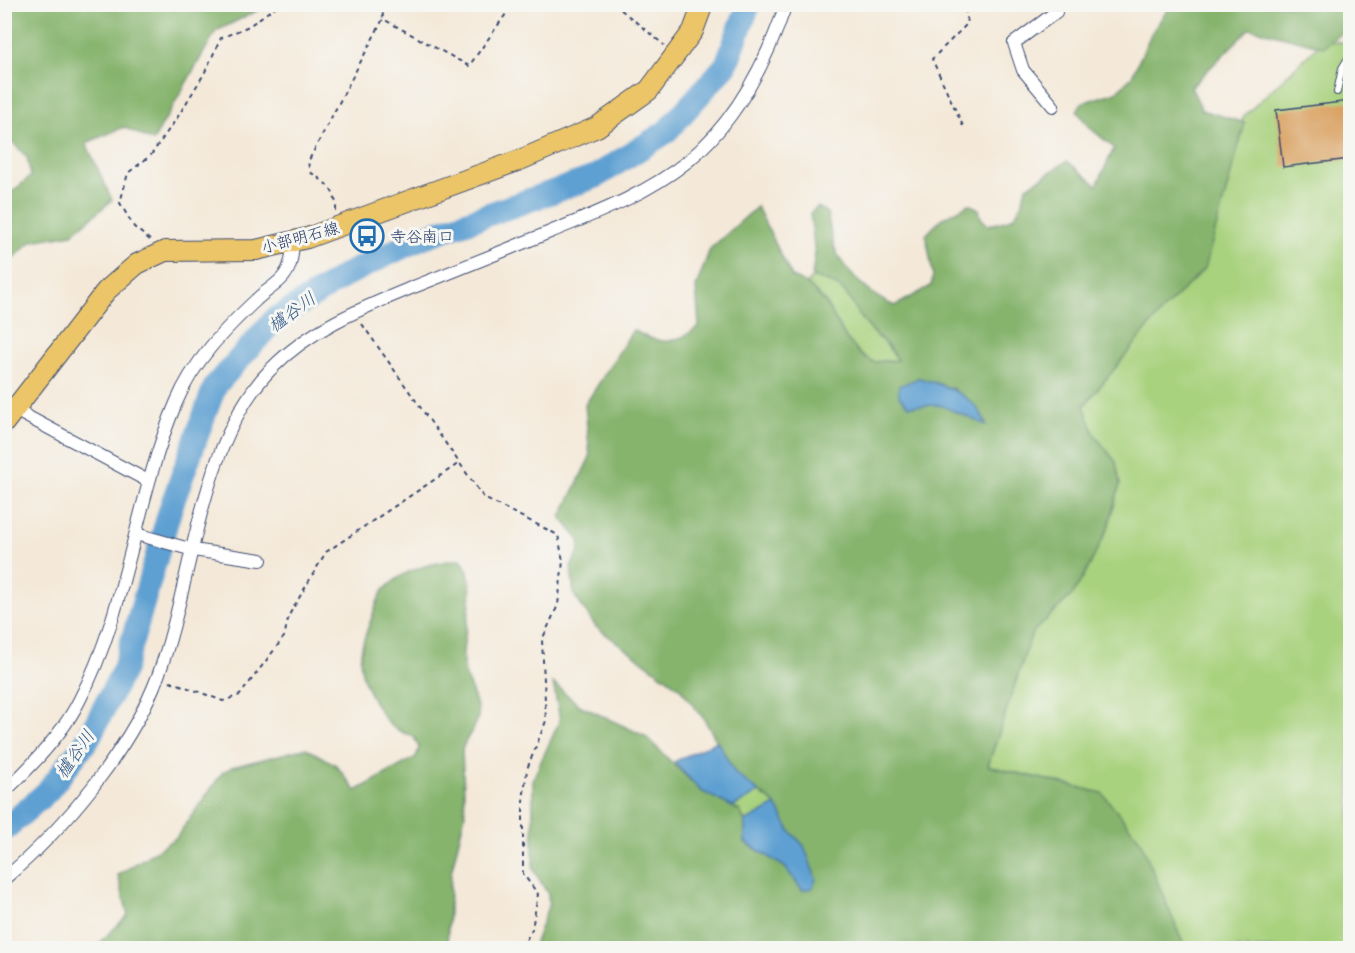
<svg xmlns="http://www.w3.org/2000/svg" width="1355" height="953" viewBox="0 0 1355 953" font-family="Mali,'Klee One',sans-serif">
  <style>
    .green { fill: #a9d27e; stroke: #62806e; stroke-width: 1.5 }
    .forest { fill: #86b46d; stroke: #507266; stroke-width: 1.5; fill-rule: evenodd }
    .water { fill: #5fa0d2; stroke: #3d6898; stroke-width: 1.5 }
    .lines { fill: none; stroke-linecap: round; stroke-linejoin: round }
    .river { stroke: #5fa0d2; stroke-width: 24 }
    .building { fill: #d89d5a }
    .lane-casing { stroke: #3c4b70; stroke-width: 8 }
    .street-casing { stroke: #3c4b70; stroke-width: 14 }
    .primary-casing { stroke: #3c4b70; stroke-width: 22 }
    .path { stroke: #3c4b70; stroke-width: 2; stroke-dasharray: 4.5 4.5; stroke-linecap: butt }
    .lane { stroke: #fff; stroke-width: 6 }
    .street { stroke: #fff; stroke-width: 12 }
    .primary { stroke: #ecc569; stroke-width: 20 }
    .labels { text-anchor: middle; stroke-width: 6; stroke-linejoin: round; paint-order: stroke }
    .poi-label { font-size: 16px; fill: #1b2f5e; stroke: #f6f6f2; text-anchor: start }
    .street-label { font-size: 16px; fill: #1b2f5e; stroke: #f6f6f2 }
    .water-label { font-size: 18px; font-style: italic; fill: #335787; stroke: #f6f6f2 }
  </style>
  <rect width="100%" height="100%" fill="#f6f6f2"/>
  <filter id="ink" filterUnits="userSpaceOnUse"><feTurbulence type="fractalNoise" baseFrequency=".0167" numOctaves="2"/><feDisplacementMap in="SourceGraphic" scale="12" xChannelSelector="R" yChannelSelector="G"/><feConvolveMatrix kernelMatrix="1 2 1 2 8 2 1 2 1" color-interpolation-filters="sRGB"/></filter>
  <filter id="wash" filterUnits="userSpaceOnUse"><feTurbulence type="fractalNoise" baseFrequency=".008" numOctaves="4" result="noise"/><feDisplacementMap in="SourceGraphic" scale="24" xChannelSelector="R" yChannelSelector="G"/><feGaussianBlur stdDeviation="1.35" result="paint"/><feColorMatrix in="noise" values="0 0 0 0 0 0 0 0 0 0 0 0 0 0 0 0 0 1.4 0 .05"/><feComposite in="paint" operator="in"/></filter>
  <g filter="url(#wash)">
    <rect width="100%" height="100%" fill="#f4e9d9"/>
    <!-- green -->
    <g class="green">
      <polygon points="1323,41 1350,43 1350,948 1163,948 975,783 967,700 1073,410 1225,162 1244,116"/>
      <path d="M812,277C855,288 843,296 867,325C877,337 890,346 898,361L873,362L860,354L846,338L825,302L807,284Z"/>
      <polygon points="759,792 776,805 745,822 740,811 733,807"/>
    </g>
    <!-- forest -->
    <g class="forest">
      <polygon points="5,4 269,4 269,5 216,31 153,141 124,127 86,143 112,200 72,234 32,241 5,266 5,198 31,176 27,157 5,135"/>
      <path d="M1171,5H1350V34H1341L1323,47L1250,28L1191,87L1202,110L1245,123L1205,268L1162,311L1084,406L1095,435L1116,462L1120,484L1108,528L1089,567L1073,594L1032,633L988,766L1102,793L1140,840L1185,948H533L549,904L548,894L533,869V779L560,720L553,683L579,705L645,736L701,791L740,811L745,822V842L785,867L802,890L804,846L790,831L776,805L735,773L704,719L680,688L596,627L574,595L571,567L580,549L579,540L561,517L590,457L585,405L633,330C659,345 675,346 699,326L696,287L710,249L757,207L792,277L807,284L825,302L846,338L860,354L873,362L897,360C891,345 876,337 866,324C843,295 854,288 812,277L815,254L810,213L818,207L827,213C830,226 831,243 838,255C848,275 874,298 895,306L931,286L933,275L926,235L941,219L969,204L979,209L981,218L988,225C1016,221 1019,215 1026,188L1067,161L1097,185L1114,148L1089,127L1077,111L1082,103L1116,92L1131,78L1152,32ZM919,378L954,389L986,424L940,405Z"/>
      <path d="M461,559C483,589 460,630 463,664C464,680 477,696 478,713C479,726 465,737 462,750L465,814L451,873L447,948H94L128,915L118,875L176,838L222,773L232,767L306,748L336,765L356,791L416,757L419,748L414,737C390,728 387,725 375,703C354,667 358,654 372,617C375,609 378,597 383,591C403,568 433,563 461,559Z"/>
    </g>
    <!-- water -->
    <g class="water">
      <path d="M919,378C945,385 977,396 986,425L940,405L909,406L899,396V386Z"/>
      <polygon points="717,741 735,773 759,792 733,807 701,791 674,762"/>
      <polygon points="776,805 790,831 804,846 816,879 812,888 802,890 785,867 745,842 745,822"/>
    </g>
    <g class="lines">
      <!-- river -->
      <polyline class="river" points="4,830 48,791 88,739 124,669 171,507 215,386 274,320 348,274 421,238 595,177 666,132 726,65 749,4"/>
    </g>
    <g id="blocks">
      <!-- building -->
      <polygon class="building" points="1350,101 1350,159 1283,167 1276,110"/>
    </g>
  </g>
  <g filter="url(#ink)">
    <use href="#blocks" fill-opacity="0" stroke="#3c4b70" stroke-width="1.5"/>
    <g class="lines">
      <defs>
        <polyline id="lane" points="1337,92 1342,68 1350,55"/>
        <g id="street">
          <polyline points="1052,4 1056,12 1014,43 1023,70 1053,106"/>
          <polyline points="15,410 148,481"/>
          <polyline points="136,534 193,550 261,560"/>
          <path d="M4,792C32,766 62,735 79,701C128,608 135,499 176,403C193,362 224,330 256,300C264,292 277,285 284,276C292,266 292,253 293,242"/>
          <path d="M4,879C64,829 130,750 158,676C193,582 199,442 271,369C310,329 360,309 411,288C457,270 503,251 550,232C597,213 647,194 688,161C736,121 766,64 786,4"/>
        </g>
        <polyline id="primary" points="4,423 106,291 137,264 165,251 256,250 307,238 520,160 597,127 649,90 693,31 703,4"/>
      </defs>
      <!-- lane casing -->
      <use href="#lane" class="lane-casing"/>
      <!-- street casing -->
      <use href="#street" class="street-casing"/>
      <!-- primary casing -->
      <use href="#primary" class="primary-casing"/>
      <!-- path -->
      <g class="path">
        <polyline points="382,4 383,19"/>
        <polyline points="614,4 664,45"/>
        <polyline points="963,126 932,59 968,23 964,4"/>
        <path d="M336,211C337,190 326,183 310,172L308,162L383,19L469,66L513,4"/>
        <polyline points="150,240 134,227 120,203 128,173 151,155 177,118 204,74 221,38 249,26 279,4"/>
        <polyline points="362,324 484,498 558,535 563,561 558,605 542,640 546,721 527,769 523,801 523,874 538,894 532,929 522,948"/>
        <polyline points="170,681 223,701 240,695 284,637 289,615 326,552 458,464"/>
      </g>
      <!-- lane -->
      <use href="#lane" class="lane"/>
      <!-- street -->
      <use href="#street" class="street"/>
      <!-- primary -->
      <use href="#primary" class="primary"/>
    </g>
  </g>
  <!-- icons -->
  <defs>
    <symbol id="bus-ring" viewBox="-11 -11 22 22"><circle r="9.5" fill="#f6f6f2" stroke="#1f6fb2" stroke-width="1.5"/><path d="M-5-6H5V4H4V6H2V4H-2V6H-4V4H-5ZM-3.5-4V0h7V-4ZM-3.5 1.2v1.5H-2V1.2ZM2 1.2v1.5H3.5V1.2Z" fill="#1f6fb2"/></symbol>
  </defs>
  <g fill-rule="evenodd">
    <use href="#bus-ring" x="348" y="217" width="38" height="38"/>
  </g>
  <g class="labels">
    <!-- poi labels -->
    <g class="poi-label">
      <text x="390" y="242">寺谷南口</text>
    </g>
    <!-- street labels -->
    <g class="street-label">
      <text transform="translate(300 237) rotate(-15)" y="6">小部明石線</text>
    </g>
    <!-- water labels -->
    <g class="water-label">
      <text transform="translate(292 312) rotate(-36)" y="6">櫨谷川</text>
      <text transform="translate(75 754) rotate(-55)" y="6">櫨谷川</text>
    </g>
  </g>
  <!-- margin -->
  <rect width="1355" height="953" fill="none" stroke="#f6f6f2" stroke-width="24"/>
</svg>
